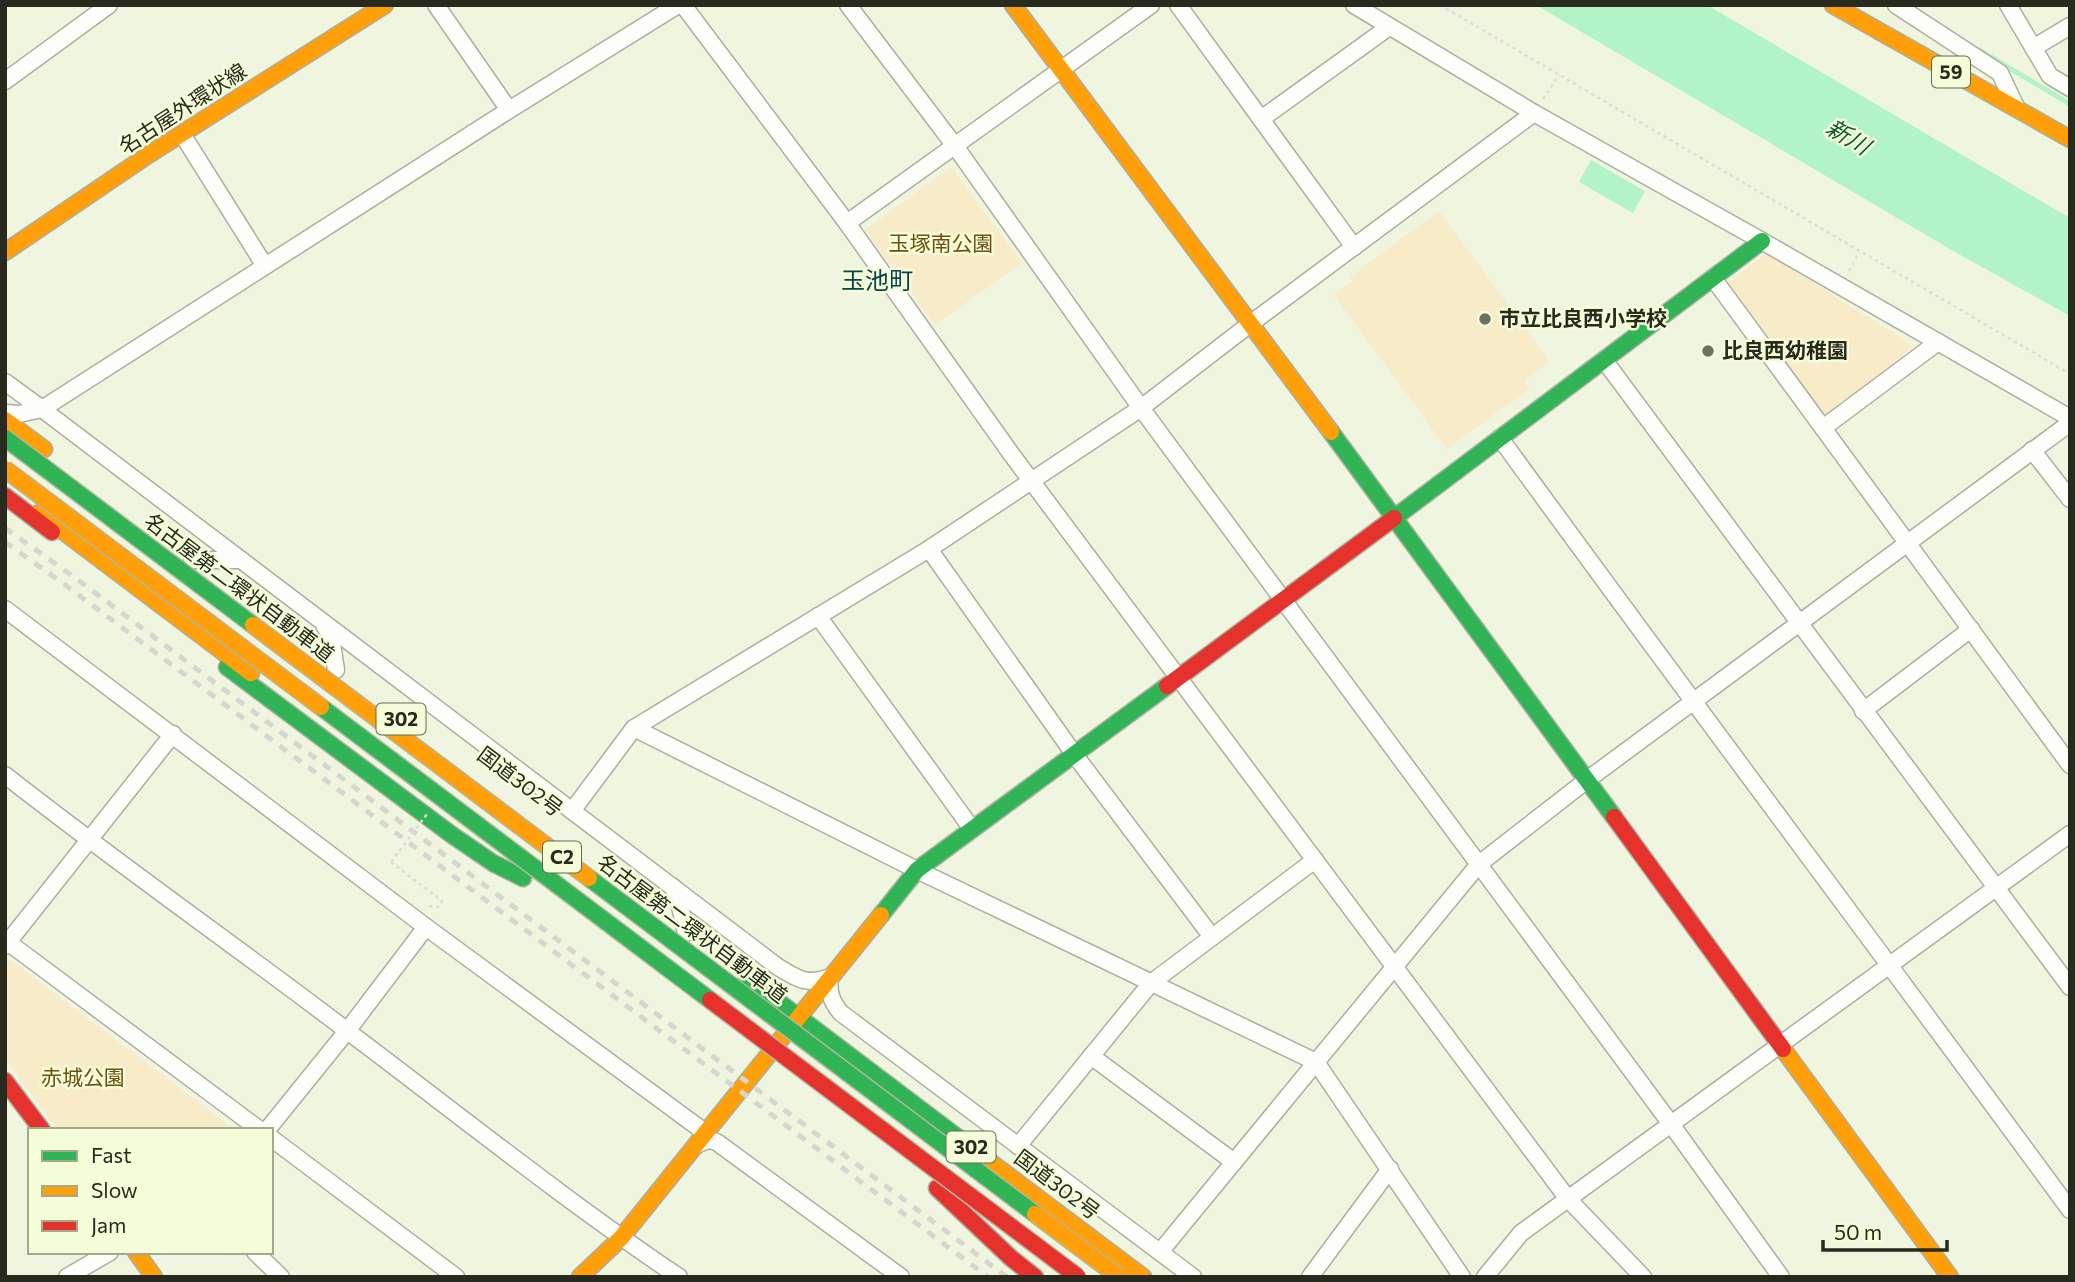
<svg xmlns="http://www.w3.org/2000/svg" width="2075" height="1282" viewBox="0 0 2075 1282" font-family="Commissioner,'Noto Sans JP',sans-serif">
  <style>
    .green { fill: #f8ebc8 }
    .water { fill: #b2f4c8 }
    .lines { fill: none; stroke-linecap: round; stroke-linejoin: round }
    .stream { stroke: #b2f4c8; stroke-width: 5 }
    .street-casing { stroke: #abaf9f; stroke-width: 19 }
    .fast-casing { stroke: #abaf9f; stroke-width: 19 }
    .slow-casing { stroke: #abaf9f; stroke-width: 19 }
    .jam-casing { stroke: #abaf9f; stroke-width: 19 }
    .path { stroke: #dcddd7; stroke-width: 2.5; stroke-dasharray: 3.5 3.5; stroke-linecap: butt }
    .street { stroke: #fdfefa; stroke-width: 16 }
    .fast { stroke: #30b455; stroke-width: 16 }
    .slow { stroke: #ff9f0a; stroke-width: 16 }
    .jam { stroke: #e5322d; stroke-width: 16 }
    .rail { stroke: #d4d6cf; stroke-width: 5; stroke-dasharray: 9 9; stroke-linecap: butt }
    .fast-bridge-casing { stroke: #b6b69d; stroke-width: 19; stroke-linecap: butt }
    .slow-bridge-casing { stroke: #b6b69d; stroke-width: 19; stroke-linecap: butt }
    .jam-bridge-casing { stroke: #b6b69d; stroke-width: 19; stroke-linecap: butt }
    .path-bridge { stroke: #dcddd7; stroke-width: 2.5; stroke-dasharray: 3.5 3.5; stroke-linecap: butt }
    .fast-bridge { stroke: #30b455; stroke-width: 16 }
    .slow-bridge { stroke: #ff9f0a; stroke-width: 16 }
    .jam-bridge { stroke: #e5322d; stroke-width: 16 }
    .poi-dot { fill: #6d7161; stroke: #f4fdd8; stroke-width: 2.5 }
    .labels { text-anchor: middle; stroke-width: 5; stroke-linejoin: round; paint-order: stroke }
    .shield { fill: #f4fdd8; stroke: #646954; stroke-width: 2 }
    .shield-label { font-size: 19px; font-weight: bold; fill: #272a1c }
    .street-label { font-size: 21px; fill: #272a1c; stroke: #f4fdd8 }
    .park-label { font-size: 21px; fill: #715111; stroke: #f4fdd8 }
    .poi-label { font-size: 21px; font-weight: bold; fill: #272a1c; stroke: #f4fdd8; text-anchor: start }
    .water-label { font-size: 23px; font-style: italic; fill: #0d5534; stroke: #f4fdd8 }
    .quarter-label { font-size: 24px; fill: #074450; stroke: #f4fdd8 }
  </style>
  <rect width="100%" height="100%" fill="#f0f5e0"/>
  <!-- green -->
  <g class="green">
    <polygon points="951,167 1022,263 935,325 865,230"/>
    <polygon points="1439,211 1550,362 1524,381 1529,389 1447,449 1334,295 1352,281 1350,277"/>
    <polygon points="1767,253 1913,346 1826,419 1725,285"/>
    <polygon points="10,960 235,1130 58,1130 5,1059 5,965"/>
  </g>
  <!-- water -->
  <g class="water">
    <polygon points="1536,5 1707,5 2070,218 2070,316 1955,252"/>
    <polygon points="1591,160 1645,191 1633,213 1579,182"/>
  </g>
  <g class="lines">
    <!-- stream -->
    <polyline class="stream" points="1979,50 2070,104"/>
    <defs>
      <g id="street">
        <polyline points="436,5 509,110"/>
        <polyline points="683,5 847,223 1012,455 1568,1199 1643,1277"/>
        <polyline points="848,5 955,146 1141,408 1671,1124 1781,1277"/>
        <polyline points="1178,5 1354,247"/>
        <polyline points="1354,5 1534,113 1762,241 2070,418"/>
        <polyline points="1896,5 2000,73 2016,107"/>
        <polyline points="2008,5 2050,76 2070,88"/>
        <polyline points="2033,48 2070,26"/>
        <polyline points="5,81 109,5"/>
        <polyline points="1261,119 1389,27"/>
        <polyline points="182,134 265,266"/>
        <polyline points="847,223 1151,5"/>
        <polyline points="1713,278 2070,765"/>
        <polyline points="1604,360 2070,987"/>
        <polyline points="5,382 42,409 509,110 678,5"/>
        <path d="M5,413L19,414L42,409L778,967C797,979 808,986 830,977C828,992 831,1001 841,1013L1193,1277"/>
        <polyline points="1823,428 1938,342"/>
        <path d="M1500,438C1688,697 1881,952 2070,1210"/>
        <polyline points="2032,450 2070,499"/>
        <polyline points="929,549 1074,754 1212,937"/>
        <polyline points="192,560 241,560"/>
        <polyline points="5,609 426,927 706,1133"/>
        <polyline points="818,616 972,829"/>
        <polyline points="324,625 331,637 336,670"/>
        <polyline points="1863,711 1971,629"/>
        <polyline points="634,728 917,870 1316,1062 1462,1277"/>
        <path d="M5,775C118,864 236,946 350,1033C459,1115 566,1201 679,1277"/>
        <polyline points="572,811 634,728 929,549 1141,408 1250,324 1534,113"/>
        <polyline points="673,887 678,898 686,933"/>
        <polyline points="9,943 260,1130"/>
        <polyline points="5,946 173,734"/>
        <polyline points="1091,1056 1234,1162"/>
        <polyline points="267,1130 347,1031 426,927"/>
        <polyline points="271,1138 456,1277"/>
        <path d="M695,1146C704,1141 710,1138 718,1143L901,1277"/>
        <polyline points="1018,1146 1151,983 1315,860"/>
        <polyline points="255,1252 281,1277"/>
        <polyline points="1160,1252 1479,864 1587,780 2070,423"/>
        <polyline points="67,1277 110,1252"/>
        <polyline points="1310,1277 1390,1169"/>
        <polyline points="1485,1277 1521,1233 2070,834"/>
      </g>
      <g id="fast">
        <polyline points="1331,432 1614,817"/>
        <polyline points="1394,518 1762,241"/>
        <polyline points="227,667 452,835 493,863 523,878"/>
        <polyline points="881,915 917,870 1167,686"/>
        <polyline points="747,978 961,1140"/>
      </g>
      <g id="slow">
        <polyline points="1013,5 1331,432"/>
        <polyline points="1833,5 2070,139"/>
        <polyline points="5,252 148,155 385,5"/>
        <polyline points="5,420 44,449"/>
        <polyline points="39,513 251,673"/>
        <polyline points="1783,1049 1950,1277"/>
        <polyline points="961,1140 1143,1277"/>
        <polyline points="136,1252 154,1277"/>
        <polyline points="580,1277 621,1238 881,915"/>
      </g>
      <g id="jam">
        <polyline points="5,496 52,532"/>
        <polyline points="1167,686 1394,518"/>
        <polyline points="1614,817 1783,1049"/>
        <polyline points="5,1081 42,1130"/>
        <polyline points="937,1188 1011,1258 1035,1277"/>
      </g>
    </defs>
    <!-- street casing -->
    <use href="#street" class="street-casing"/>
    <!-- fast casing -->
    <use href="#fast" class="fast-casing"/>
    <!-- slow casing -->
    <use href="#slow" class="slow-casing"/>
    <!-- jam casing -->
    <use href="#jam" class="jam-casing"/>
    <!-- path -->
    <g class="path">
      <polyline points="1440,5 2070,374"/>
      <polyline points="1543,99 1559,75"/>
      <polyline points="1849,271 1859,252"/>
      <polyline points="391,862 442,901 438,907 427,906"/>
    </g>
    <!-- street -->
    <use href="#street" class="street"/>
    <!-- fast -->
    <use href="#fast" class="fast"/>
    <!-- slow -->
    <use href="#slow" class="slow"/>
    <!-- jam -->
    <use href="#jam" class="jam"/>
    <!-- rail -->
    <g class="rail">
      <polyline points="5,528 74,577 1007,1277"/>
      <polyline points="5,542 68,587 988,1277"/>
    </g>
    <defs>
      <g id="fast-bridge">
        <polyline points="5,438 253,625"/>
        <polyline points="321,707 710,1000"/>
        <polyline points="589,878 1035,1214"/>
      </g>
      <g id="slow-bridge">
        <polyline points="5,469 321,707"/>
        <polyline points="253,625 589,878"/>
        <polyline points="1035,1214 1119,1277"/>
      </g>
      <polyline id="jam-bridge" points="710,1000 1078,1277"/>
    </defs>
    <!-- fast-bridge casing -->
    <use href="#fast-bridge" class="fast-bridge-casing"/>
    <!-- slow-bridge casing -->
    <use href="#slow-bridge" class="slow-bridge-casing"/>
    <!-- jam-bridge casing -->
    <use href="#jam-bridge" class="jam-bridge-casing"/>
    <!-- path-bridge -->
    <polyline class="path-bridge" points="391,862 427,814"/>
    <!-- fast-bridge -->
    <use href="#fast-bridge" class="fast-bridge"/>
    <!-- slow-bridge -->
    <use href="#slow-bridge" class="slow-bridge"/>
    <!-- jam-bridge -->
    <use href="#jam-bridge" class="jam-bridge"/>
  </g>
  <!-- markers -->
  <g class="poi-dot">
    <circle cx="1485" cy="319" r="7"/>
    <circle cx="1708" cy="351" r="7"/>
  </g>
  <g class="labels">
    <!-- shield labels -->
    <g class="shield">
      <rect x="1932" y="56.5" width="38" height="31" rx="5"/>
      <rect x="376.5" y="703.5" width="49" height="31" rx="5"/>
      <rect x="543" y="841.5" width="38" height="31" rx="5"/>
      <rect x="946.5" y="1131.5" width="49" height="31" rx="5"/>
    </g>
    <g class="shield-label">
      <text x="1951" y="79">59</text>
      <text x="401" y="726">302</text>
      <text x="562" y="864">C2</text>
      <text x="971" y="1154">302</text>
    </g>
    <!-- street labels -->
    <g class="street-label">
      <text transform="translate(183 109) rotate(-33)" y="7">名古屋外環状線</text>
      <text transform="translate(239 588) rotate(37)" y="7">名古屋第二環状自動車道</text>
      <text transform="translate(520 782) rotate(37)" y="7">国道302号</text>
      <text transform="translate(692 929) rotate(37)" y="7">名古屋第二環状自動車道</text>
      <text transform="translate(1057 1185) rotate(37)" y="7">国道302号</text>
    </g>
    <!-- park labels -->
    <g class="park-label">
      <text x="941" y="251">玉塚南公園</text>
      <text x="83" y="1085">赤城公園</text>
    </g>
    <!-- poi labels -->
    <g class="poi-label">
      <text x="1499" y="326">市立比良西小学校</text>
      <text x="1722" y="358">比良西幼稚園</text>
    </g>
    <!-- water labels -->
    <g class="water-label">
      <text transform="translate(1848 137) rotate(31)" y="8">新川</text>
    </g>
    <!-- quarter labels -->
    <g class="quarter-label">
      <text x="877" y="289">玉池町</text>
    </g>
  </g>
  <!-- border -->
  <rect width="2075" height="1282" fill="none" stroke="#272a1c" stroke-width="14"/>
  <!-- legend -->
  <rect x="28" y="1128" width="245" height="126" fill="#f4fdd8" stroke="#a2a98d" stroke-width="2"/>
  <rect x="42" y="1151" width="35" height="10" fill="#30b455" stroke="#a2a98d" stroke-width="2"/>
  <text x="91" y="1163" font-size="21" fill="#272a1c">Fast</text>
  <rect x="42" y="1186" width="35" height="10" fill="#ff9f0a" stroke="#a2a98d" stroke-width="2"/>
  <text x="91" y="1198" font-size="21" fill="#272a1c">Slow</text>
  <rect x="42" y="1221" width="35" height="10" fill="#e5322d" stroke="#a2a98d" stroke-width="2"/>
  <text x="91" y="1233" font-size="21" fill="#272a1c">Jam</text>
  <!-- scale -->
  <path d="M1823 1240v10h124v-10" fill="none" stroke="#272a1c" stroke-width="3.5"/>
  <text x="1834" y="1240" font-size="21" fill="#272a1c" stroke="#f4fdd8" stroke-width="5" paint-order="stroke">50 m</text>
</svg>
